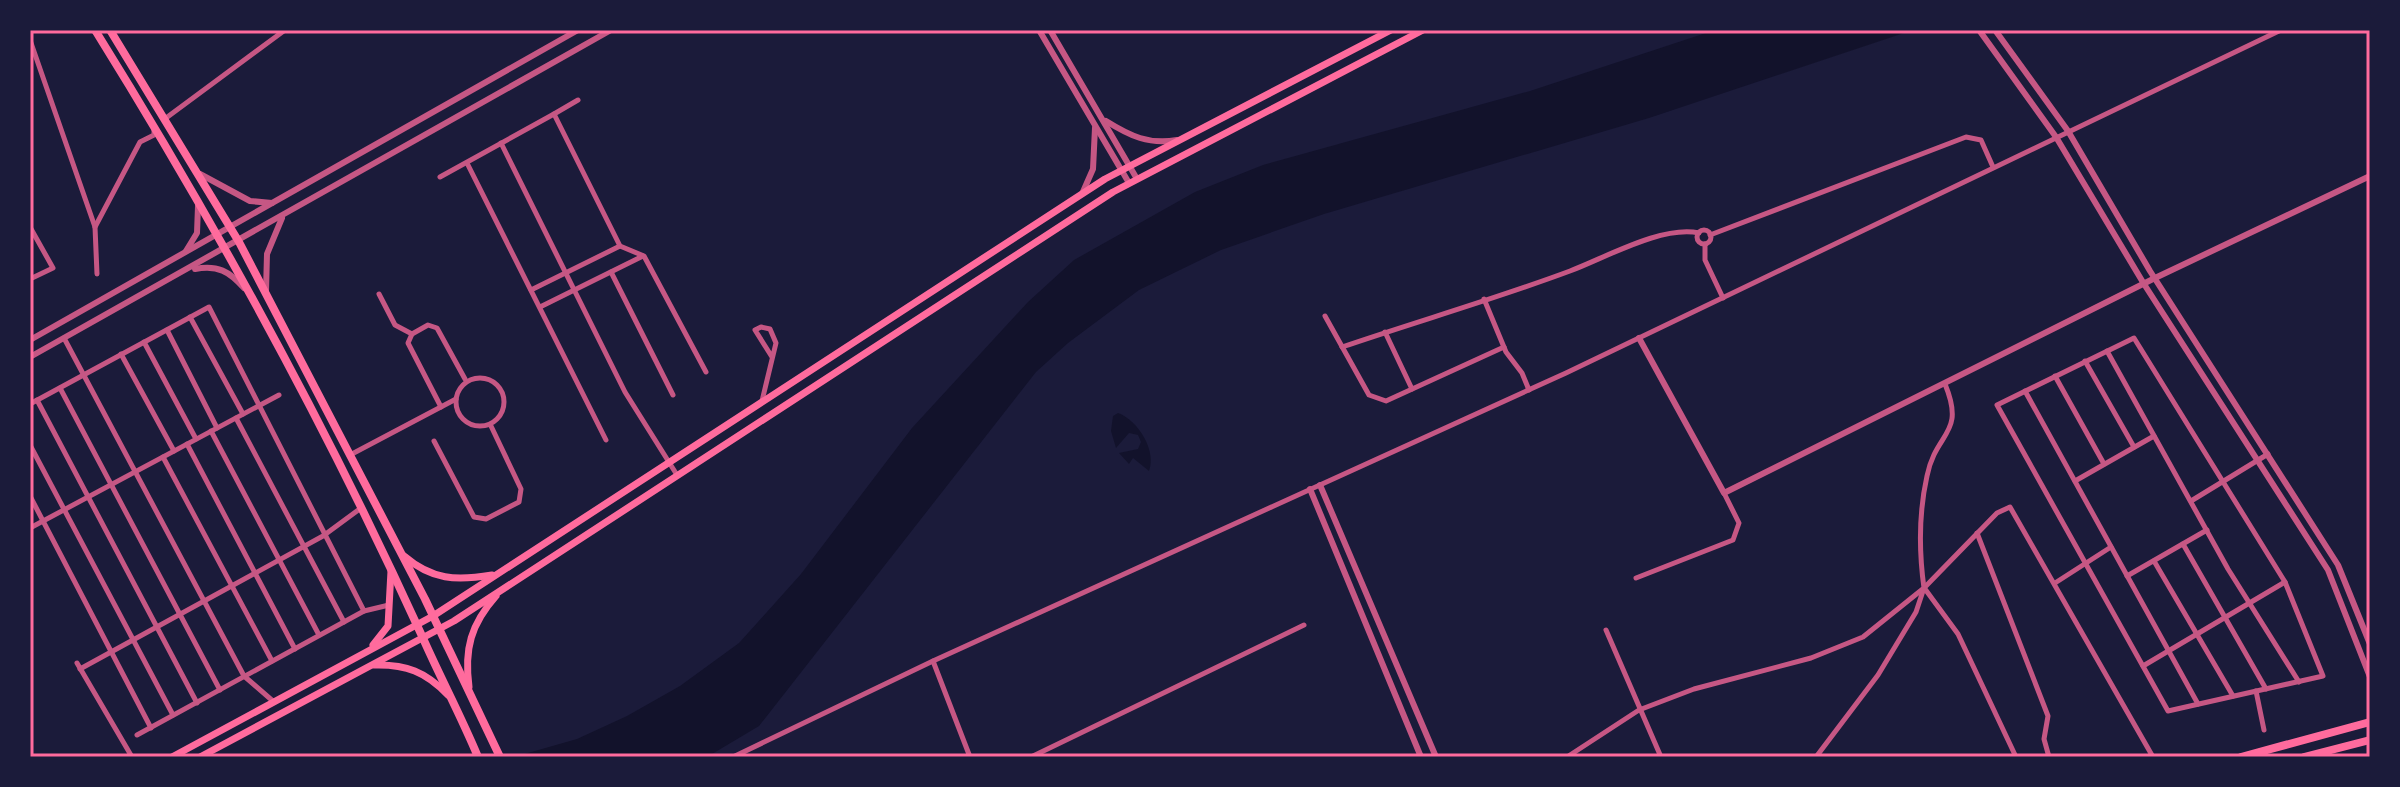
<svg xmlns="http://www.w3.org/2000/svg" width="2400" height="787" viewBox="0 0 2400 787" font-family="'Titillium Web',sans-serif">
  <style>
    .water { fill: #12122b }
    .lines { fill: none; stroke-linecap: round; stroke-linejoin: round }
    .minor { stroke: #c65784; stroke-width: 5 }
    .tertiary { stroke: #c65784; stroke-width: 6 }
    .secondary { stroke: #ff6b9d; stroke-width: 7 }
    .primary { stroke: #ff6b9d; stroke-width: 8 }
    .neatline { fill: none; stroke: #ff6b9d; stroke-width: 3 }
  </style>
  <rect width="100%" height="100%" fill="#1b1b3a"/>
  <!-- water -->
  <g class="water">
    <polygon points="1715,30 1913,30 1649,118 1324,214 1221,250 1139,290 1068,343 1036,372 759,726 707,757 514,757 577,739 627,716 680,686 739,643 801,574 912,428 1028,302 1074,260 1195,192 1263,165 1530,91"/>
    <path d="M1118,413C1138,420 1157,451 1149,471L1133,458L1129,464L1119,453L1138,449L1141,442L1138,435L1129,433L1116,448L1111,431L1113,416Z"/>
  </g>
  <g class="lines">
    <!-- minor -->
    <g class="minor">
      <polyline points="30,40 95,227 97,274"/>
      <polyline points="554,114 578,100"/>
      <polyline points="166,118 285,30"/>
      <polyline points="501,143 625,392 677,475"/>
      <polyline points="467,163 606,440"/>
      <polyline points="440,177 554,114 620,246 644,256 706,372"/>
      <polyline points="30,227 53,268 30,279"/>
      <polyline points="95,227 140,142 154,135 154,130"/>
      <circle cx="1704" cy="237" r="7"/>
      <polyline points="1710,235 1966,137 1981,140 1993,167"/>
      <polyline points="1705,244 1705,260 1723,298"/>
      <polyline points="611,272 673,395"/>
      <polyline points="531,290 620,246"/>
      <polyline points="379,294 395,325 412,334"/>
      <polyline points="1484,299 1506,352 1522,373 1529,390"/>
      <polyline points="540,307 643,256"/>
      <polyline points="1325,316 1369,395 1386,401 1504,347"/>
      <polyline points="190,317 243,414"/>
      <polyline points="167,330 217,428"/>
      <polyline points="1385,332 1412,389"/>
      <polyline points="64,338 244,676 274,702"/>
      <polygon points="2134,338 2285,582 2323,676 2168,711 1997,405"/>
      <polyline points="144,342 196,439"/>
      <path d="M1342,347C1418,321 1495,299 1570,271C1605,258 1662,225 1699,233"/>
      <polyline points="2107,351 2228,569 2299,682"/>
      <polyline points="121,354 174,451"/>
      <polyline points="2085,361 2134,447"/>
      <polyline points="2055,376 2104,464"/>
      <circle cx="480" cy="402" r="24"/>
      <polyline points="60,388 220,690"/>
      <polyline points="2025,391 2198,704"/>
      <polyline points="37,400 197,703"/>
      <polyline points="762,401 776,343 770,329 761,327 755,330 772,357"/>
      <polyline points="30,404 209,307 364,611 137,735"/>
      <polyline points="441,407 408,343 412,334 428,325 437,328 465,379"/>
      <polyline points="236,418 344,622"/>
      <polyline points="211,431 319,635"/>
      <polyline points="434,441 474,517 486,519 519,502 521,489 491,426"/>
      <polyline points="187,444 295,649"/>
      <polyline points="30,445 173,715"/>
      <polyline points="350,455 456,399"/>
      <polyline points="163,457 272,661"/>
      <polyline points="2075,481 2154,436"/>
      <polyline points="30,496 151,728"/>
      <polyline points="2191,501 2268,454"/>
      <polyline points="30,528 279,395"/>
      <polyline points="1977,533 2048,716 2044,739 2049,757"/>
      <polyline points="2183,544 2266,689"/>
      <polyline points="2154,561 2233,696"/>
      <polyline points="2127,576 2207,530"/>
      <polyline points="1636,578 1733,540 1739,523 1724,493"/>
      <polyline points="2055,583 2111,547"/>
      <polyline points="1925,589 1958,634 2016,757"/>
      <polyline points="364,611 389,605"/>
      <polyline points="1606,630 1661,757"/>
      <polyline points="933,661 970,757"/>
      <polyline points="77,663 132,757"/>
      <polyline points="2143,666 2285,582"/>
      <polyline points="80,669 323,536 361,508"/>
      <polyline points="2256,691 2264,730"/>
      <polyline points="733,757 933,661 1566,373 2281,30"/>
      <polyline points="1031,757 1304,625"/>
      <path d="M1567,757L1639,710L1694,689L1811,658L1863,637L1924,588C1919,552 1919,512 1927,476C1936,431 1966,435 1945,384"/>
      <polyline points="1816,757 1878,675 1916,612 1924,588 1997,513 2010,507 2153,757"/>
    </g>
    <!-- tertiary -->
    <g class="tertiary">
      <polyline points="1039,30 1129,183"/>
      <polyline points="1050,30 1137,179"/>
      <polyline points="1979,30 2056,137 2144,284 2328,570 2370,677"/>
      <polyline points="1995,30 2068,131 2150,271 2338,565 2370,644"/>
      <path d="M1106,121C1130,136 1149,145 1177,140"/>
      <polyline points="200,174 250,201 272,203"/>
      <polyline points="1082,194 1093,169 1095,128"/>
      <polyline points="186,251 197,233 198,206"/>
      <path d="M195,269C218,265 229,271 244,288"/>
      <polyline points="266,291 267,254 282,218"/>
      <polyline points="1639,338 1724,493 2155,278 2370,176"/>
      <polyline points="30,340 578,30"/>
      <polyline points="30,357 611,30"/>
      <polyline points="1320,485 1436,757"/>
      <polyline points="1310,489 1421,757"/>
    </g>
    <!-- secondary -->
    <g class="secondary">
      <path d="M404,556C432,580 456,581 492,575"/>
      <polyline points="373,645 388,626 391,571"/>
      <path d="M374,665C406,664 426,672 448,695"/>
      <path d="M469,687C464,649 471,624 496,596"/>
      <polyline points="172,757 433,616 1105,179 1391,30"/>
      <polyline points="200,757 454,621 1113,192 1423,30"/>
    </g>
    <!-- primary -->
    <g class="primary">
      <path d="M95,30C217,226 327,427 422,636C440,677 461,716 478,757"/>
      <polyline points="110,30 239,242 425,599 500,757"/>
      <polyline points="2241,757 2370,722"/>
      <polyline points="2304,757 2370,740"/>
    </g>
  </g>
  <!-- border -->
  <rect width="2400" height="787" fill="none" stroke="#1b1b3a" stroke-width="64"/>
  <rect x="32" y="32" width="2336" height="723" class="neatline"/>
</svg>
